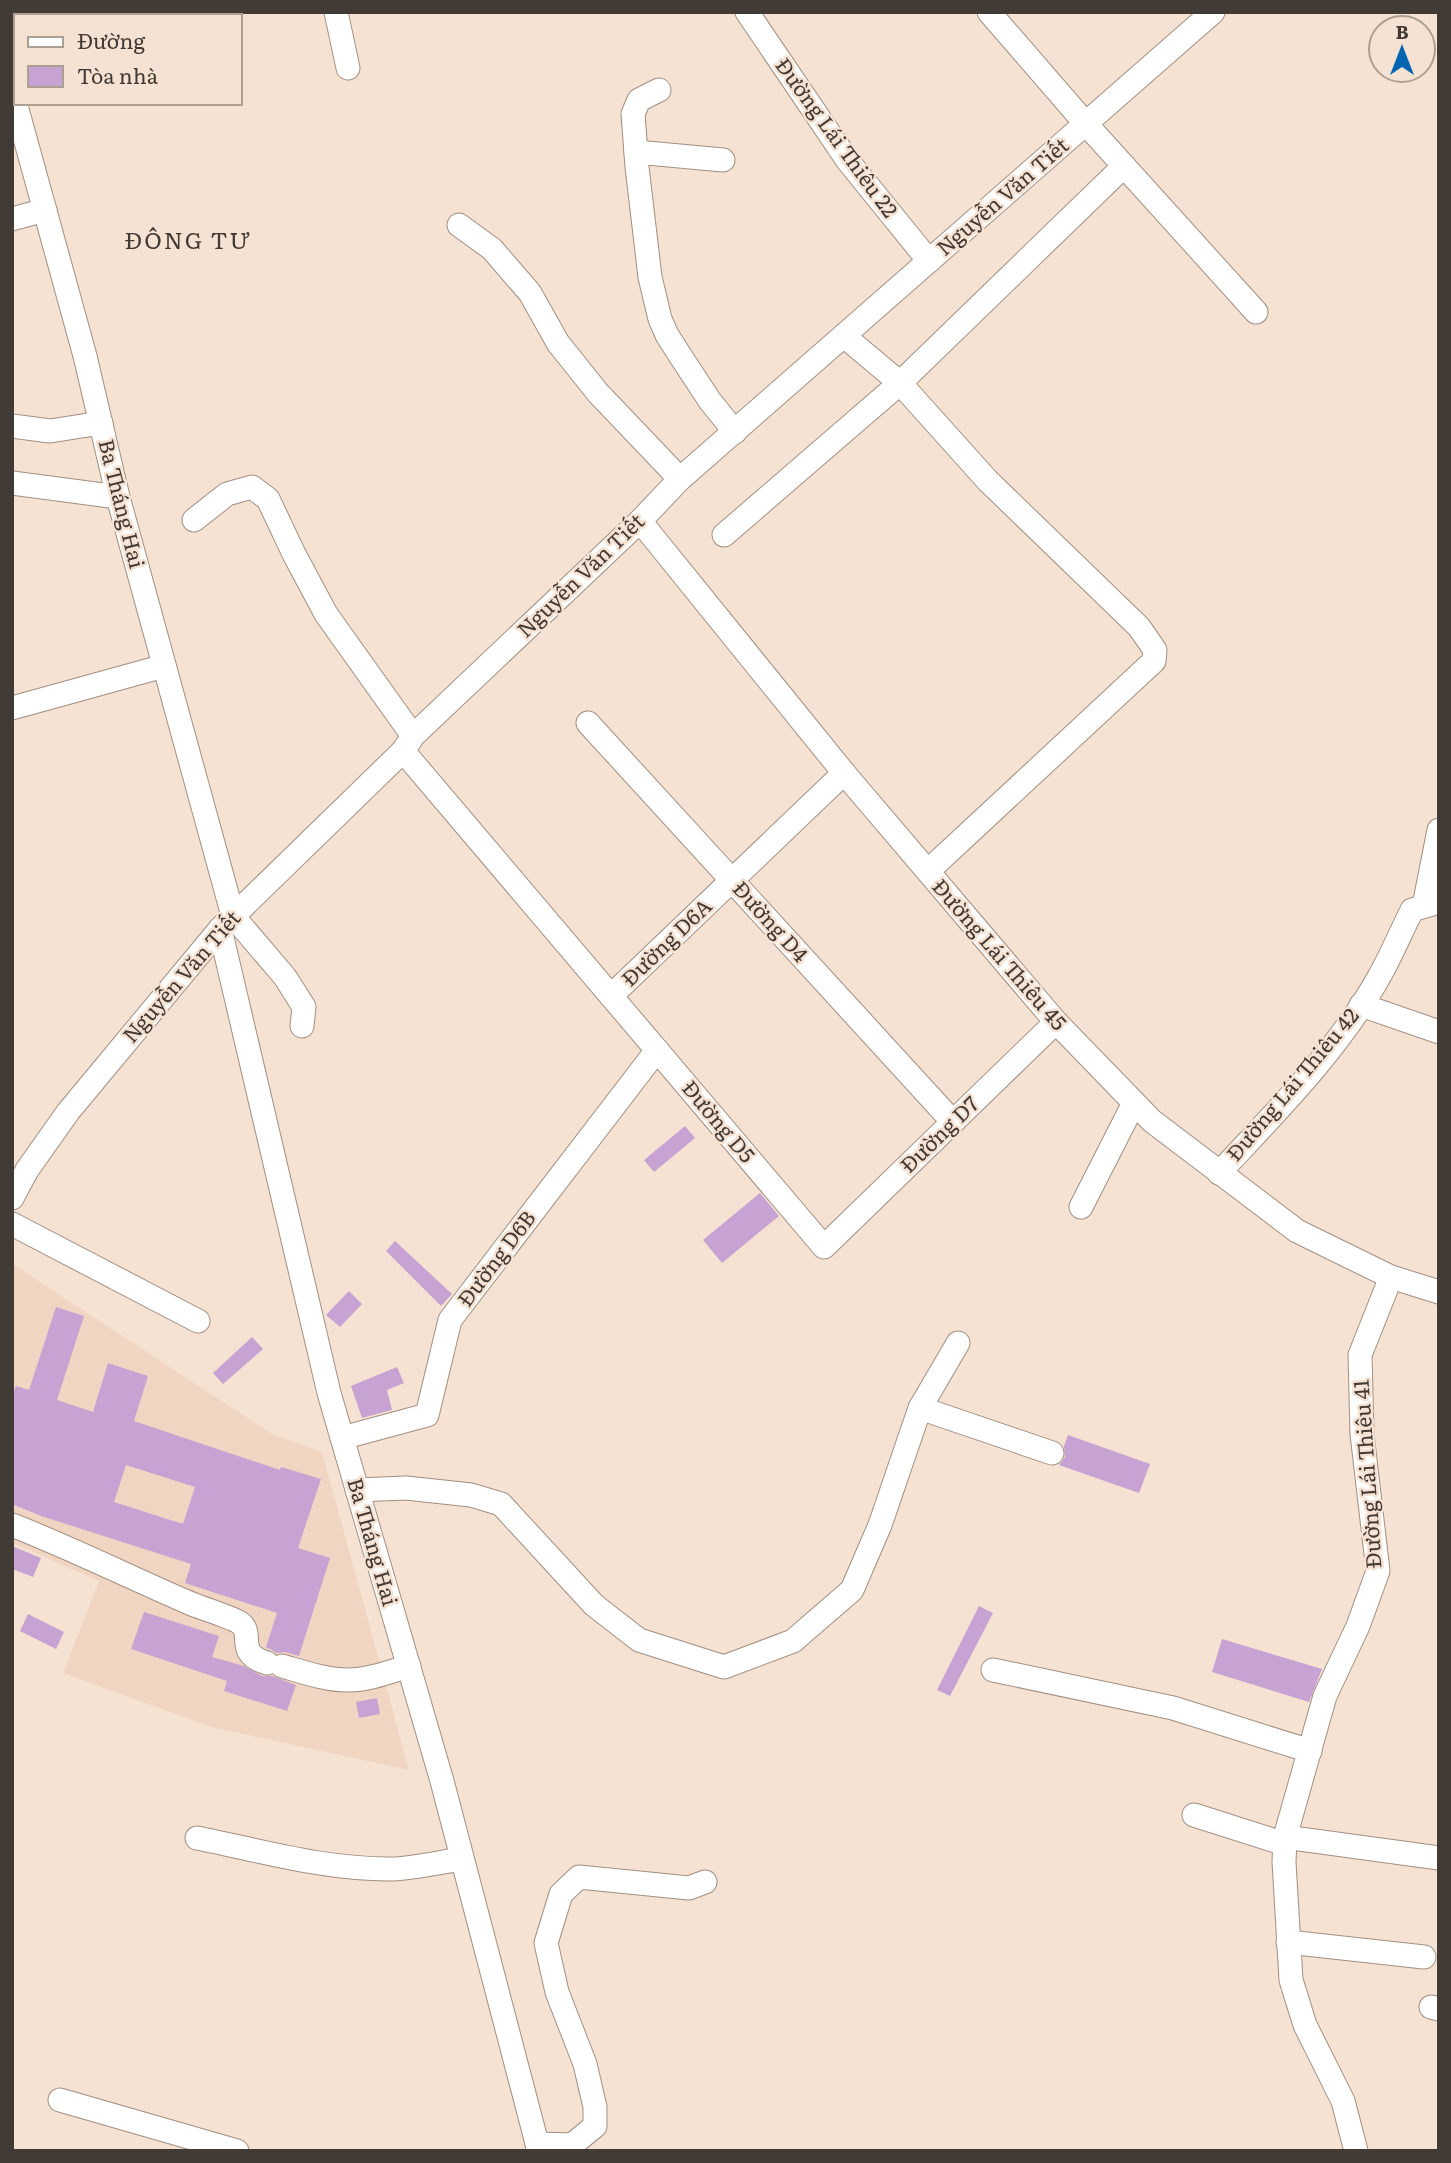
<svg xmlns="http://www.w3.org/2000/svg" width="1451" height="2163" viewBox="0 0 1451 2163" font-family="Literata,serif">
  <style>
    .built { fill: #f0d6c2 }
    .building { fill: #c6a3d2; fill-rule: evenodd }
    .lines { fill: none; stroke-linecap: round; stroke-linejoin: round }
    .minor-casing { stroke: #a18f81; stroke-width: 25 }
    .minor { stroke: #fff; stroke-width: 23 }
    .labels { text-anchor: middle; stroke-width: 5; stroke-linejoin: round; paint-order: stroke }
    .street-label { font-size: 21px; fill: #423a34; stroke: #f6e2d2 }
    .neighbourhood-label { font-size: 23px; letter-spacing: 2px; fill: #423a34; stroke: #f6e2d2 }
  </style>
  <rect width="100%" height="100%" fill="#f6e2d2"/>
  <!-- built -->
  <polygon class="built" points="14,1265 272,1434 322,1452 409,1770 211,1727 63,1673 99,1581 12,1543"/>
  <!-- building -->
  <g class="building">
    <polygon points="685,1126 695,1138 654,1172 644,1160"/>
    <polygon points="760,1193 779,1216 722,1263 703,1240"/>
    <polygon points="395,1241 452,1294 441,1306 386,1251"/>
    <polygon points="349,1291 362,1304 340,1327 326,1315"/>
    <path d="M56,1307L84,1316L57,1400L93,1412L108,1363L148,1376L134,1421L280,1470L281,1467L321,1479L298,1548L330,1558L299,1656L285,1652L277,1653L266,1647L277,1613L185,1583L191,1564L41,1516L12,1504V1397L16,1386L29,1390ZM126,1465L195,1487L183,1524L114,1502Z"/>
    <polygon points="252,1337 263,1349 223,1384 213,1373"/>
    <polygon points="397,1367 404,1383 387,1390 392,1410 362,1418 351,1386"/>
    <polygon points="1068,1435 1150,1464 1139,1493 1059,1465 1065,1457 1064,1446"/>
    <polygon points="12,1546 41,1558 33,1577 12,1569"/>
    <polygon points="979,1606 993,1613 950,1696 937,1690"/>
    <polygon points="144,1612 219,1636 212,1657 244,1666 262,1676 272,1676 296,1685 287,1711 224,1691 227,1681 131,1649"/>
    <polygon points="28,1614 64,1632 56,1649 20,1631"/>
    <polygon points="1222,1639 1322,1669 1309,1702 1212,1672"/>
    <polygon points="377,1698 380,1714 359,1718 356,1702"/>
  </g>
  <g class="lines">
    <defs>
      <g id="minor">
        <polyline points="173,12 174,16"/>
        <polyline points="336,12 348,68"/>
        <polyline points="747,12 848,161 929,261"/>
        <polyline points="989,12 1086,124 1256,312"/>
        <polyline points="659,90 639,100 633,114 637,167 650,277 660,319 667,335 683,360 710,401 735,432"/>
        <polyline points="12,91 85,356 118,497 233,916 285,977 304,1007 302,1026"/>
        <polyline points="636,152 723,160"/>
        <polyline points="12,219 45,210"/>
        <polyline points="459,225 492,249 530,293 558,343 598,393 680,479"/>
        <polyline points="844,336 900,383 988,481 1139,627 1155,650 1154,661 928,871"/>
        <polyline points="12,426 50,431 101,423"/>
        <polyline points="12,483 118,497"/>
        <polyline points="194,520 227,494 252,487 268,499 294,554 326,614 413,736"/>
        <polyline points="640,521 844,773 1056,1022 1152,1121 1297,1231 1391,1277 1439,1292"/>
        <polyline points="724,535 900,383 1124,166"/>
        <polyline points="12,708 164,666"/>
        <polyline points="588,723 953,1122"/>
        <polyline points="403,751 824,1247 1056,1022"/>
        <polyline points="1424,906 1439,830"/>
        <polyline points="220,929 329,1393 442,1781 539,2151"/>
        <polyline points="611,996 844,773"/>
        <polyline points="1361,1005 1439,1032"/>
        <path d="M1219,1173C1275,1113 1339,1049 1379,977C1391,956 1401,932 1412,910L1439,902"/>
        <polyline points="12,1198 27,1170 68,1112 220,929 403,751 413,736 640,521 680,479 1213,12"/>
        <polyline points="1081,1207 1134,1103"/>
        <polyline points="12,1224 198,1321"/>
        <polyline points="920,1408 1052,1453"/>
        <polyline points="342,1438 427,1415 450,1320 657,1050"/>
        <polyline points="357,1490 406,1488 471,1495 501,1504 594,1605 639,1640 724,1667 793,1641 852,1590 880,1525 920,1408 958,1343"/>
        <path d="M12,1525C71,1548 127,1576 185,1601C197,1607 232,1617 240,1623C255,1634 234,1653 267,1663"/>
        <path d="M282,1666C303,1672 326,1680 348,1680C369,1680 389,1672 409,1666"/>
        <polyline points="993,1670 1173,1708 1310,1751"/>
        <polyline points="1194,1815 1285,1844"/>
        <polyline points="1285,1837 1439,1858"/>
        <path d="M197,1838C262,1851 327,1870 393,1869C416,1868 440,1862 462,1859"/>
        <polyline points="1288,1942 1424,1957"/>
        <polyline points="1431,2007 1439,2009"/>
        <polyline points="60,2100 237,2151"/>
        <polyline points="537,2144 572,2145 595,2126 595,2107 585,2064 557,1992 546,1943 561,1894 579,1877 689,1888 705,1882"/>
        <polyline points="1356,2151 1343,2101 1305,2025 1291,1980 1284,1862 1285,1837 1325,1696 1358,1626 1378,1571 1362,1434 1360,1355 1391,1277"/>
      </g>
    </defs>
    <!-- minor casing -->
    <use href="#minor" class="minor-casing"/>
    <!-- minor -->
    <use href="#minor" class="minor"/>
  </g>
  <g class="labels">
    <!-- street labels -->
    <g class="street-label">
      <text transform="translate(836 138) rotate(54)" y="7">Đường Lái Thiêu 22</text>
      <text transform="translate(1003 197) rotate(-41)" y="7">Nguyễn Văn Tiết</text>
      <text transform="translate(121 504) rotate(76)" y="7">Ba Tháng Hai</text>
      <text transform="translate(581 576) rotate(-44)" y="7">Nguyễn Văn Tiết</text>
      <text transform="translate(770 922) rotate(48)" y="7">Đường D4</text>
      <text transform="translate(667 943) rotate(-44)" y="7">Đường D6A</text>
      <text transform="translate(999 955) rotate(49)" y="7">Đường Lái Thiêu 45</text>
      <text transform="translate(182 977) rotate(-49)" y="7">Nguyễn Văn Tiết</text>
      <text transform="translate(1293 1085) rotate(-50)" y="7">Đường Lái Thiêu 42</text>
      <text transform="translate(718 1122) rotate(50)" y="7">Đường D5</text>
      <text transform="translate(940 1135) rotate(-44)" y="7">Đường D7</text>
      <text transform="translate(497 1259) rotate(-53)" y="7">Đường D6B</text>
      <text transform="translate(1368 1474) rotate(-94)" y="7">Đường Lái Thiêu 41</text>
      <text transform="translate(372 1542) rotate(74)" y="7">Ba Tháng Hai</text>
    </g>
    <!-- neighbourhood labels -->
    <g class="neighbourhood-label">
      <text x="188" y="249">ĐÔNG TƯ</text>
    </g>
  </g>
  <!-- border -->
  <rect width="1451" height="2163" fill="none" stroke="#423a34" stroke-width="28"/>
  <!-- legend -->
  <rect x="14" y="14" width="228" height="91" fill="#f6e2d2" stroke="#ae9f93" stroke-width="2"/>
  <rect x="28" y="37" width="35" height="10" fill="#ffffff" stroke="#ae9f93" stroke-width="2"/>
  <text x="77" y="49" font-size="21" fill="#423a34">Đường</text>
  <rect x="28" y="66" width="35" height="21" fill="#c6a3d2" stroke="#ae9f93" stroke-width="2"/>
  <text x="77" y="84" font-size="21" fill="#423a34">Tòa nhà</text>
  <!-- north arrow -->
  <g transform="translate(1402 49)"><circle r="33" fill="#f6e2d2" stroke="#ae9f93" stroke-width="2"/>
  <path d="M0-5L12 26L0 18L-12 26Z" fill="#0065b1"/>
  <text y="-10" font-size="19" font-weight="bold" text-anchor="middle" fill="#423a34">B</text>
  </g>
</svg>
